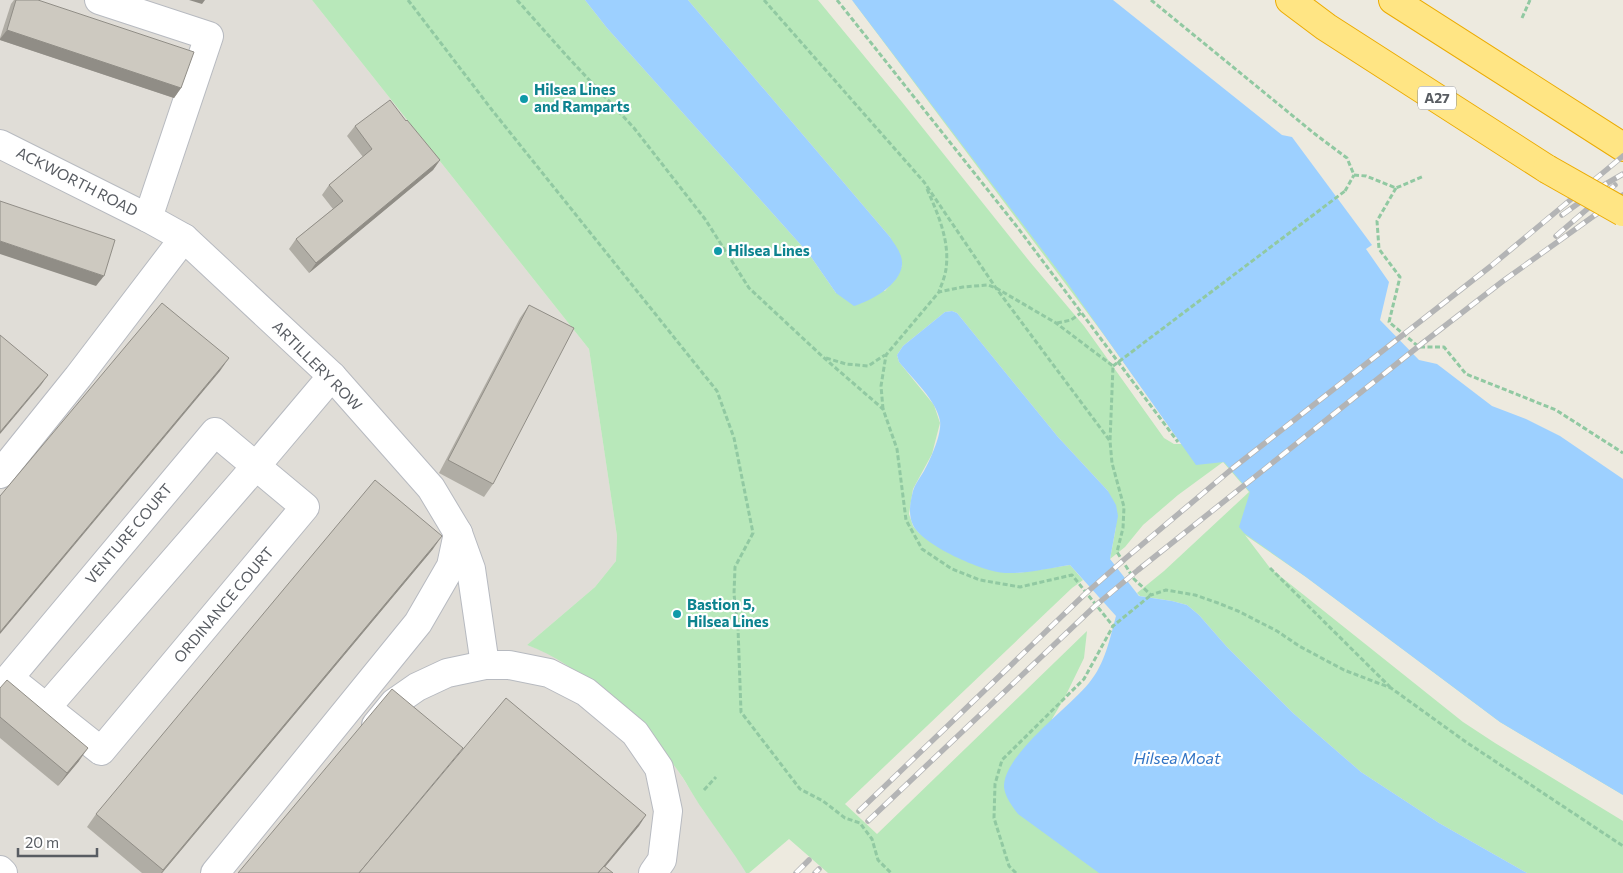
<svg xmlns="http://www.w3.org/2000/svg" width="1623" height="873" viewBox="0 0 1623 873" font-family="Commissioner,sans-serif">
  <style>
    .industrial { fill: #e0ddd7 }
    .green { fill: #b8e8ba }
    .water { fill: #9dd0ff }
    .lines { fill: none; stroke-linecap: round; stroke-linejoin: round }
    .minor-casing { stroke: #b7bac0; stroke-width: 30 }
    .highway-casing { stroke: #ecab00; stroke-width: 30 }
    .path { stroke: #91c9a2; stroke-width: 3; stroke-dasharray: 5 2.5; stroke-linecap: butt }
    .minor { stroke: #fff; stroke-width: 28 }
    .highway { stroke: #ffe584; stroke-width: 28 }
    .rail-casing { stroke: #b3b4b5; stroke-width: 5.5 }
    .rail { stroke: #fff; stroke-width: 4; stroke-dasharray: 11; stroke-linecap: butt }
    .highway-bridge-casing { stroke: #ecab00; stroke-width: 30; stroke-linecap: butt }
    .path-bridge { stroke: #91c9a2; stroke-width: 3; stroke-dasharray: 5 2.5; stroke-linecap: butt }
    .highway-bridge { stroke: #ffe584; stroke-width: 28 }
    .wall { fill: #b0ada5 }
    .shaded-wall { fill: #908d86 }
    .building { fill: #cdc9c0; stroke: #908d86 }
    .culture-dot { fill: #0f9aa8; stroke: #fff; stroke-width: 2 }
    .labels { text-anchor: middle; stroke-width: 4.5; stroke-linejoin: round; paint-order: stroke }
    .shield { fill: #fff; stroke: #8a8d91; stroke-width: 1 }
    .shield-label { font-size: 14px; font-weight: bold; fill: #585c62 }
    .culture-label { font-size: 15px; font-weight: bold; fill: #0d838f; stroke: #fff; text-anchor: start }
    .street-label { font-size: 15px; fill: #585c62; stroke: #fff }
    .water-label { font-size: 16px; font-style: italic; fill: #3274c4; stroke: #fff }
  </style>
  <rect width="100%" height="100%" fill="#edeadf"/>
  <!-- industrial -->
  <polygon class="industrial" points="0,0 312,0 589,349 617,536 616,561 595,587 527,645 546,652 572,668 625,711 641,727 677,769 703,810 736,855 746,873 0,873"/>
  <!-- green -->
  <path class="green" d="M312,0H585L607,28L809,254L836,293L885,291L897,277L902,265L890,237L688,0H818L902,102L1030,262L1084,326L1164,438L1174,444H1182L1101,331L852,0L1623,795L1500,722L1306,577L1245,535L1270,568L1463,722L1495,743L1623,821V873H1527L1439,823L1361,772L1293,713L1227,647L1199,615L1187,605L1172,601L1140,596L1137,593L1164,571L1249,492L1223,462L1178,495L1143,525L1125,547L1110,559L1116,527L1108,491L1058,437L957,313L952,311L945,312L903,346L897,355L899,362L934,405L940,423L932,454L913,489L909,514L913,526L919,533L945,551L1018,573L1070,565L1083,580L1072,588L845,804L877,834L1087,631L1084,658L1065,697L1052,719L1241,873H828L789,839L749,873H746C733,851 717,831 703,810C693,796 686,781 676,768C640,722 582,665 527,645L595,587L616,561L617,536L589,349Z"/>
  <!-- water -->
  <g class="water">
    <path d="M585,0H688L890,237C895,245 903,254 902,265C900,285 871,301 854,306L836,293L809,254L607,28Z"/>
    <polygon points="852,0 1113,0 1282,135 1292,137 1372,245 1366,249 1389,282 1380,320 1419,360 1437,364 1492,406 1526,419 1560,436 1623,479 1623,795 1500,722 1306,577 1244,533 1239,527 1250,492 1224,462 1196,465 1066,281"/>
    <path d="M952,311L957,313L1058,437L1108,491L1116,505L1118,516L1110,559L1139,596L1172,601L1187,605L1199,615L1227,647L1293,713L1361,772L1439,823L1527,873H1099L1018,814C1012,806 1005,797 1004,787C1003,755 1069,708 1089,683C1105,664 1110,638 1116,616L1070,565C1049,568 1027,574 1005,573C983,572 922,545 913,525C908,514 910,503 913,491C915,484 920,478 924,471C930,460 942,434 940,421C937,401 912,378 899,362L897,355L903,346L945,312Z"/>
  </g>
  <g class="lines">
    <defs>
      <g id="minor">
        <polyline points="99,0 209,36 148,218"/>
        <polyline points="0,144 148,218 184,238 332,376 431,488 458,533 471,569 485,665"/>
        <polygon points="215,432 305,507 101,751 9,678"/>
        <polyline points="0,474 78,377 184,238"/>
        <polyline points="46,708 256,466 332,376"/>
        <polyline points="376,725 394,703 417,687 447,673 485,665 509,665 549,673 586,692 635,733 659,768 668,811 662,860 653,873"/>
        <polyline points="0,870 3,873"/>
        <polyline points="215,873 418,623 451,566 458,533"/>
      </g>
      <g id="highway">
        <polyline points="1290,0 1326,27 1547,169"/>
        <polyline points="1393,0 1623,147"/>
      </g>
    </defs>
    <!-- minor casing -->
    <use href="#minor" class="minor-casing"/>
    <!-- highway casing -->
    <use href="#highway" class="highway-casing"/>
    <!-- path -->
    <g class="path">
      <polyline points="408,0 492,110 717,391 734,438 753,533 735,567 734,594 738,628 741,712 800,789 823,801 845,818 860,823 872,839 878,860 891,873"/>
      <polyline points="517,0 565,54 634,128 705,219 749,288 823,357 883,409 897,449 906,520 922,549 952,569 980,580 1020,587 1072,575 1113,626"/>
      <polyline points="764,0 924,182 996,288 1110,441"/>
      <polyline points="837,0 1018,228 1178,442"/>
      <polyline points="1151,0 1315,134 1347,158 1354,175"/>
      <polyline points="1522,18 1530,0"/>
      <polyline points="1354,175 1366,176 1396,188 1424,176"/>
      <polyline points="1396,188 1377,221 1379,249 1400,277 1389,322 1419,347 1444,347 1466,374 1556,410 1623,453"/>
      <path d="M927,189C938,214 950,241 946,269C945,276 942,284 939,291"/>
      <polyline points="1345,191 1354,175"/>
      <polyline points="1057,323 1071,320 1081,313"/>
      <polyline points="826,358 846,364 868,366 885,355"/>
      <polyline points="883,409 881,386 886,355 939,292 963,287 988,285 996,288 1056,323 1113,366 1110,441 1112,463 1124,507 1123,528 1117,552 1134,579 1151,595 1166,590 1195,595 1218,603 1238,611 1277,631 1299,646 1344,670 1391,688 1466,742 1623,846"/>
      <polyline points="1270,568 1390,687"/>
      <polyline points="704,790 716,777"/>
      <polyline points="1016,873 1009,866 994,818 995,784 1002,760 1084,679 1113,626 1151,595"/>
    </g>
    <!-- minor -->
    <use href="#minor" class="minor"/>
    <!-- highway -->
    <use href="#highway" class="highway"/>
    <defs>
      <g id="rail">
        <polyline points="1562,215 1604,185 1623,174"/>
        <polyline points="1556,236 1615,185"/>
        <polyline points="859,811 1085,594 1126,558 1233,468 1491,266 1623,156"/>
        <polyline points="868,821 1095,606 1138,570 1424,342 1503,281 1623,195"/>
        <polyline points="796,873 809,860"/>
        <polyline points="815,873 819,869"/>
      </g>
    </defs>
    <!-- rail casing -->
    <use href="#rail" class="rail-casing"/>
    <!-- rail -->
    <use href="#rail" class="rail"/>
    <defs>
      <polyline id="highway-bridge" points="1547,169 1623,212"/>
    </defs>
    <!-- highway-bridge casing -->
    <use href="#highway-bridge" class="highway-bridge-casing"/>
    <!-- path-bridge -->
    <polyline class="path-bridge" points="1113,366 1345,191"/>
    <!-- highway-bridge -->
    <use href="#highway-bridge" class="highway-bridge"/>
  </g>
  <!-- wall -->
  <g class="wall">
    <polygon points="14,0 38,0 181,88 174,98 0,40 0,38 11,4"/>
    <polygon points="406,121 440,160 433,170 309,273 289,249 296,239 333,209 322,195 329,185 363,157 347,136 355,126"/>
    <polygon points="529,305 493,484 484,497 439,473 520,318"/>
    <polygon points="433,549 162,873 142,873 87,827 96,814"/>
    <polygon points="0,688 79,761 58,786 0,738"/>
  </g>
  <!-- shaded-wall -->
  <g class="shaded-wall">
    <polygon points="189,0 205,0 202,4"/>
    <polygon points="7,30 181,88 174,98 0,40 0,39"/>
    <polygon points="440,160 433,170 309,273 316,263"/>
    <polygon points="0,241 104,276 96,286 0,254"/>
    <polygon points="229,358 220,371 0,634 0,632"/>
    <polygon points="48,375 41,385 0,434 0,432"/>
    <polygon points="442,536 433,549 162,873 161,873"/>
    <polygon points="88,748 79,761 58,786 67,773"/>
    <polygon points="646,815 639,826 600,873 598,873"/>
  </g>
  <!-- building -->
  <g class="building">
    <polygon points="16,0 38,0 194,52 181,88 7,30"/>
    <polygon points="390,100 406,121 407,120 440,160 316,263 296,239 343,201 329,185 372,149 355,126"/>
    <polygon points="0,201 115,240 104,276 0,241"/>
    <polygon points="162,303 229,358 0,632 0,496"/>
    <polygon points="529,305 574,328 493,484 448,460"/>
    <polygon points="0,335 48,375 0,432"/>
    <polygon points="375,480 442,536 163,870 96,814"/>
    <polygon points="7,680 88,748 67,773 0,717 0,688"/>
    <polygon points="392,689 463,748 359,873 238,873"/>
    <polygon points="506,698 646,815 604,866 598,873 359,873"/>
    <polygon points="604,866 613,873 598,873"/>
  </g>
  <!-- markers -->
  <g class="culture-dot">
    <circle cx="524" cy="99" r="5"/>
    <circle cx="718" cy="251" r="5"/>
    <circle cx="677" cy="614" r="5"/>
  </g>
  <g class="labels">
    <!-- shield labels -->
    <rect class="shield" x="1418" y="86.5" width="38" height="23" rx="4"/>
    <g class="shield-label">
      <text x="1437" y="103">A27</text>
    </g>
    <!-- culture labels -->
    <g class="culture-label">
      <text x="534" y="95">Hilsea Lines<tspan x="534" dy="17">and Ramparts</tspan></text>
      <text x="728" y="256">Hilsea Lines</text>
      <text x="687" y="610">Bastion 5,<tspan x="687" dy="17">Hilsea Lines</tspan></text>
    </g>
    <!-- street labels -->
    <g class="street-label">
      <text transform="translate(77 182) rotate(27)" y="5">ACKWORTH ROAD</text>
      <text transform="translate(317 366) rotate(45)" y="5">ARTILLERY ROW</text>
      <text transform="translate(129 534) rotate(-50)" y="5">VENTURE COURT</text>
      <text transform="translate(224 605) rotate(-50)" y="5">ORDINANCE COURT</text>
    </g>
    <!-- water labels -->
    <g class="water-label">
      <text x="1177" y="764">Hilsea Moat</text>
    </g>
  </g>
  <!-- scale -->
  <path d="M18 848v8h79v-8" fill="none" stroke="#585c62" stroke-width="2.5"/>
  <text x="25" y="848" font-size="15" fill="#585c62" stroke="#ffffff" stroke-width="4" paint-order="stroke">20 m</text>
</svg>
